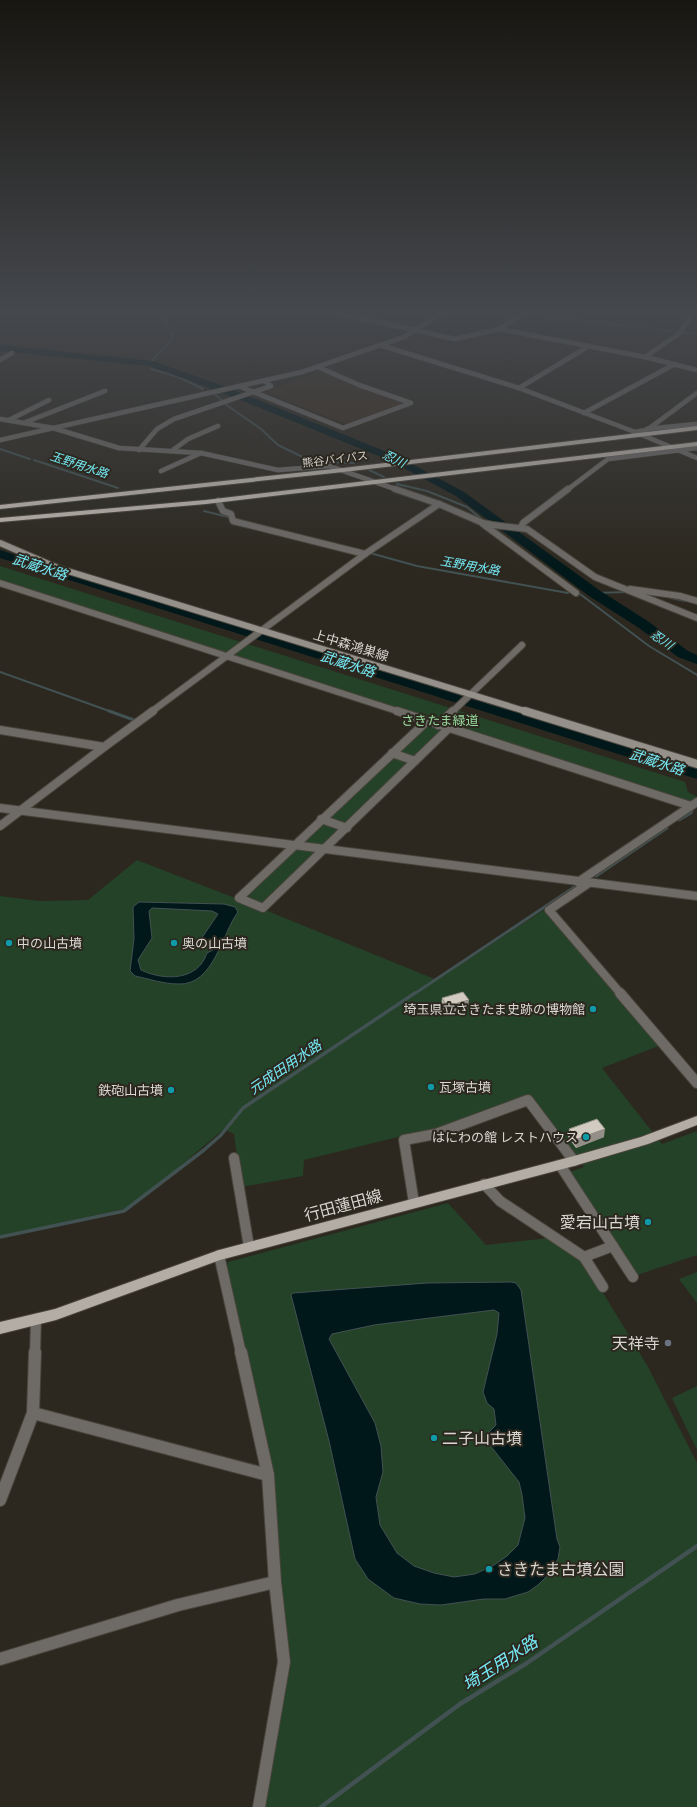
<svg xmlns="http://www.w3.org/2000/svg" width="697" height="1807" viewBox="0 0 697 1807" font-family="Cabin,'Noto Sans JP',sans-serif">
  <style>
    .education { fill: #3a2d1f }
    .green { fill: #234227 }
    .water { fill: #01181b; stroke: #425152; fill-rule: evenodd }
    .lines { fill: none; stroke-linecap: round; stroke-linejoin: round }
    .stream-far3 { stroke: #425152; stroke-width: 2 }
    .stream-far2 { stroke: #425152; stroke-width: 3 }
    .stream-far1 { stroke: #425152; stroke-width: 3.5 }
    .stream { stroke: #425152; stroke-width: 4.5 }
    .river { fill: #01181b; fill-rule: evenodd }
    .minor-far4-casing { stroke: #48443b; stroke-width: 5.5 }
    .minor-far3-casing { stroke: #48443b; stroke-width: 8 }
    .minor-far2-casing { stroke: #48443b; stroke-width: 10 }
    .minor-far1-casing { stroke: #48443b; stroke-width: 12 }
    .minor-casing { stroke: #48443b; stroke-width: 14 }
    .tertiary-far1-casing { stroke: #48443b; stroke-width: 5.5 }
    .tertiary-casing { stroke: #48443b; stroke-width: 8 }
    .secondary-far1-casing { stroke: #48443b; stroke-width: 8 }
    .secondary-casing { stroke: #48443b; stroke-width: 10 }
    .primary-casing { stroke: #48443b; stroke-width: 2 }
    .trunk-casing { stroke: #48443b; stroke-width: 2 }
    .minor-far4 { stroke: #6e6b67; stroke-width: 4.5 }
    .minor-far3 { stroke: #6e6b67; stroke-width: 6 }
    .minor-far2 { stroke: #6e6b67; stroke-width: 8 }
    .minor-far1 { stroke: #6e6b67; stroke-width: 10 }
    .minor { stroke: #6e6b67; stroke-width: 12 }
    .tertiary-far1 { stroke: #6e6b67; stroke-width: 4.5 }
    .tertiary { stroke: #6e6b67; stroke-width: 6 }
    .secondary-far1 { stroke: #95908a; stroke-width: 6 }
    .secondary { stroke: #95908a; stroke-width: 8 }
    .primary { fill: #b4ada5; fill-rule: evenodd }
    .trunk { fill: #c2bab1; fill-rule: evenodd }
    .wall { fill: #b5afa6 }
    .shaded-wall { fill: #938e87 }
    .building { fill: #d2cbc1; stroke: #938e87 }
    .culture-dot { fill: #0f9aa8; stroke: #2c281f; stroke-width: 1.5 }
    .worship-dot { fill: #6b7280; stroke: #2c281f; stroke-width: 1.5 }
    .labels { text-anchor: middle; stroke-width: 4; stroke-linejoin: round; paint-order: stroke }
    .far-street-label { font-size: 11px; fill: #d9d7d1; stroke: #2c281f }
    .far-water-label { font-size: 12px; font-style: italic; fill: #75eaf6; stroke: #2c281f }
    .street-label { font-size: 13px; fill: #d9d7d1; stroke: #2c281f }
    .park-label { font-size: 13px; fill: #99db9f; stroke: #2c281f }
    .poi-label { font-size: 13px; fill: #d9d7d1; stroke: #2c281f; text-anchor: start }
    .water-label { font-size: 14px; font-style: italic; fill: #75eaf6; stroke: #2c281f }
    .near-street-label { font-size: 16px; fill: #d9d7d1; stroke: #2c281f }
    .near-poi-label { font-size: 16px; fill: #d9d7d1; stroke: #2c281f; text-anchor: end }
    .near-water-label { font-size: 17px; font-style: italic; fill: #75eaf6; stroke: #2c281f }
  </style>
  <rect width="100%" height="100%" fill="#2c281f"/>
  <!-- education -->
  <polygon class="education" points="320,371 406,404 349,425 264,392"/>
  <!-- green -->
  <g class="green">
    <polygon points="0,566 685,782 688,792 697,797 697,802 692,800 688,803 453,728 265,910 437,980 544,910 597,969 661,1045 602,1068 662,1144 697,1131 697,1255 637,1275 570,1172 584,1167 531,1096 432,1133 398,1137 304,1160 303,1176 241,1187 234,1134 224,1129 154,1188 124,1209 0,1236 0,896 40,901 88,900 137,860 235,898 425,719 0,582"/>
    <polygon points="448,1203 486,1245 549,1238 583,1260 647,1365 697,1463 697,1807 263,1807 289,1665 272,1473 226,1271 228,1262"/>
    <polygon points="697,1272 697,1303 679,1279"/>
    <polygon points="697,1386 697,1450 672,1398"/>
  </g>
  <!-- water -->
  <g class="water">
    <path d="M139,902L224,904L235,907L238,912C222,933 214,986 178,984C164,984 149,979 135,976L130,971L134,939L133,907ZM152,908L212,911L218,914L199,942L200,944L205,942L213,950L207,953C198,981 164,981 141,970L138,960L152,938L149,911Z"/>
    <path d="M511,1282L516,1283L521,1290L551,1498L557,1539L560,1547L558,1559L549,1574L538,1585L528,1592L505,1599H484L441,1605L420,1604L394,1598L368,1579L355,1559L329,1441L291,1295L293,1293L427,1283ZM494,1310L499,1313L497,1334L483,1392L487,1403L494,1409L496,1425L489,1432V1444L519,1482L522,1495L525,1518L518,1545L507,1556L494,1565L475,1574L454,1577L434,1573L414,1566L397,1553L380,1525L376,1497L383,1472L381,1446L375,1423L329,1339L332,1334L374,1325Z"/>
  </g>
  <g class="lines">
    <!-- stream-far3 -->
    <g class="stream-far3">
      <polyline points="527,314 599,323"/>
      <polyline points="603,323 678,332"/>
      <polyline points="684,333 697,334"/>
      <polyline points="150,363 173,338 167,323 160,314"/>
      <polyline points="151,369 179,377 203,389"/>
      <polyline points="215,395 222,400"/>
      <polyline points="225,404 261,429 278,445 311,461"/>
      <polyline points="0,449 30,459"/>
      <polyline points="34,460 118,488"/>
      <polyline points="319,462 354,463"/>
      <polyline points="369,470 384,477"/>
      <polyline points="397,484 427,491 467,507 484,521"/>
      <polyline points="204,511 228,517"/>
      <polyline points="370,553 417,566 568,593"/>
      <polyline points="576,591 649,646 697,675"/>
      <polyline points="594,593 628,592"/>
      <polyline points="671,598 685,601"/>
      <polyline points="0,672 112,712"/>
    </g>
    <!-- stream-far2 -->
    <g class="stream-far2">
      <polyline points="109,711 134,720"/>
      <polyline points="679,820 691,813 692,810"/>
      <polyline points="596,876 667,828"/>
      <polyline points="414,994 576,886"/>
    </g>
    <!-- stream-far1 -->
    <polyline class="stream-far1" points="0,1237 124,1211 204,1150 221,1135 243,1108 415,993"/>
    <!-- stream -->
    <polyline class="stream" points="321,1807 460,1704 527,1663 697,1546"/>
    <!-- river -->
    <g class="river">
      <polygon points="0,345 153,361 226,387 399,457 464,492 599,590 649,622 688,651 697,655 697,664 678,657 639,628 589,596 456,496 391,461 218,391 149,366 0,351"/>
      <polygon points="0,550 697,769 697,779 0,558"/>
    </g>
    <defs>
      <g id="minor-far4">
        <polyline points="341,314 455,339 499,329 645,357 697,370"/>
        <polyline points="499,329 522,314"/>
        <polyline points="383,346 519,388 635,432 697,458"/>
        <polyline points="645,357 680,333 692,314"/>
        <polyline points="0,360 12,353"/>
        <polyline points="241,387 343,428 411,403 359,385 318,367"/>
        <polyline points="519,388 589,346"/>
        <polyline points="584,413 675,364"/>
        <polyline points="9,420 49,400"/>
        <polyline points="26,422 105,391"/>
        <polyline points="647,429 697,424"/>
        <polyline points="635,432 647,430 697,393"/>
        <polyline points="173,450 188,439 218,426"/>
        <polyline points="161,471 201,453"/>
        <polyline points="567,490 608,459 697,448"/>
      </g>
      <g id="minor-far3">
        <polyline points="218,501 223,511 231,514 233,521 365,554"/>
        <polyline points="483,524 576,593"/>
        <polyline points="493,525 527,529 595,577 697,618"/>
        <polyline points="521,527 523,523 568,489"/>
        <polyline points="0,583 400,712"/>
        <polyline points="630,589 680,596 697,601"/>
        <polyline points="151,712 365,554 439,504"/>
        <polyline points="452,712 522,645"/>
      </g>
      <g id="minor-far2">
        <polyline points="397,711 691,806"/>
        <polyline points="427,721 239,898 263,908 449,728"/>
        <polyline points="438,725 453,711"/>
        <polyline points="0,730 104,747 153,711"/>
        <polyline points="392,753 415,761"/>
        <polyline points="0,808 697,896"/>
        <polyline points="321,819 347,828"/>
        <polyline points="0,826 104,747"/>
        <polyline points="578,882 697,802"/>
        <polyline points="589,883 549,910 621,994"/>
      </g>
      <g id="minor-far1">
        <polyline points="620,993 697,1083"/>
        <polyline points="234,1158 249,1247"/>
        <polyline points="560,1165 633,1277"/>
        <polyline points="484,1184 500,1201 584,1257 603,1287"/>
        <polyline points="414,1203 404,1140 436,1134 528,1100 574,1161"/>
        <polyline points="219,1255 241,1353"/>
        <polyline points="584,1257 613,1246"/>
        <polyline points="35,1353 36,1319"/>
      </g>
      <g id="minor">
        <polyline points="241,1352 268,1475 275,1582 284,1662 259,1807"/>
        <polyline points="33,1413 268,1475"/>
        <polyline points="0,1500 33,1413 35,1352"/>
        <polyline points="0,1659 178,1605 275,1582"/>
      </g>
      <g id="tertiary-far1">
        <polyline points="0,419 53,428 119,448 201,453 278,470 329,466 398,490"/>
        <polyline points="0,440 302,372 404,337 441,314"/>
        <polyline points="139,450 157,429 174,419 271,386 265,381"/>
      </g>
      <polyline id="tertiary" points="395,489 439,504 483,523 493,525"/>
      <polyline id="secondary-far1" points="0,543 58,568 528,712"/>
      <polyline id="secondary" points="525,711 697,764"/>
      <polygon id="primary" points="697,1116 697,1125 648,1144 574,1166 220,1260 56,1320 0,1334 0,1322 55,1309 219,1250 574,1156 641,1137"/>
      <g id="trunk">
        <polygon points="697,426 697,430 343,472 0,509 0,505 343,468"/>
        <polygon points="697,442 697,446 206,504 0,522 0,518 206,500"/>
      </g>
    </defs>
    <!-- minor-far4 casing -->
    <use href="#minor-far4" class="minor-far4-casing"/>
    <!-- minor-far3 casing -->
    <use href="#minor-far3" class="minor-far3-casing"/>
    <!-- minor-far2 casing -->
    <use href="#minor-far2" class="minor-far2-casing"/>
    <!-- minor-far1 casing -->
    <use href="#minor-far1" class="minor-far1-casing"/>
    <!-- minor casing -->
    <use href="#minor" class="minor-casing"/>
    <!-- tertiary-far1 casing -->
    <use href="#tertiary-far1" class="tertiary-far1-casing"/>
    <!-- tertiary casing -->
    <use href="#tertiary" class="tertiary-casing"/>
    <!-- secondary-far1 casing -->
    <use href="#secondary-far1" class="secondary-far1-casing"/>
    <!-- secondary casing -->
    <use href="#secondary" class="secondary-casing"/>
    <!-- primary casing -->
    <use href="#primary" class="primary-casing"/>
    <!-- trunk casing -->
    <use href="#trunk" class="trunk-casing"/>
    <!-- minor-far4 -->
    <use href="#minor-far4" class="minor-far4"/>
    <!-- minor-far3 -->
    <use href="#minor-far3" class="minor-far3"/>
    <!-- minor-far2 -->
    <use href="#minor-far2" class="minor-far2"/>
    <!-- minor-far1 -->
    <use href="#minor-far1" class="minor-far1"/>
    <!-- minor -->
    <use href="#minor" class="minor"/>
    <!-- tertiary-far1 -->
    <use href="#tertiary-far1" class="tertiary-far1"/>
    <!-- tertiary -->
    <use href="#tertiary" class="tertiary"/>
    <!-- secondary-far1 -->
    <use href="#secondary-far1" class="secondary-far1"/>
    <!-- secondary -->
    <use href="#secondary" class="secondary"/>
    <!-- primary -->
    <use href="#primary" class="primary"/>
    <!-- trunk -->
    <use href="#trunk" class="trunk"/>
  </g>
  <!-- wall -->
  <g class="wall">
    <polygon points="442,998 468,1008 447,1014 441,1006"/>
    <polygon points="569,1129 604,1137 576,1148 568,1137"/>
  </g>
  <!-- shaded-wall -->
  <g class="shaded-wall">
    <polygon points="469,1000 468,1008 447,1014 447,1006"/>
    <polygon points="605,1129 604,1137 576,1148 577,1139"/>
  </g>
  <!-- building -->
  <g class="building">
    <polygon points="463,992 469,1000 447,1006 442,998"/>
    <polygon points="597,1119 605,1129 577,1139 569,1129"/>
  </g>
  <!-- sky -->
  <linearGradient id="sky" x2="0" y2="1"><stop stop-color="#181611"/><stop offset="0.55" stop-color="#45484d"/><stop offset="1" stop-color="#45484d" stop-opacity="0"/></linearGradient>
  <rect width="697" height="567" fill="url(#sky)"/>
  <!-- markers -->
  <g class="culture-dot">
    <circle cx="9" cy="943" r="4"/>
    <circle cx="174" cy="943" r="4"/>
    <circle cx="593" cy="1009" r="4"/>
    <circle cx="431" cy="1087" r="4"/>
    <circle cx="171" cy="1090" r="4"/>
    <circle cx="586" cy="1137" r="4"/>
    <circle cx="648" cy="1222" r="4"/>
    <circle cx="434" cy="1438" r="4"/>
    <circle cx="489" cy="1569" r="4"/>
  </g>
  <circle class="worship-dot" cx="668" cy="1343" r="4"/>
  <g class="labels">
    <!-- far-street labels -->
    <g class="far-street-label">
      <text transform="translate(335 459) rotate(-7)" y="4">熊谷バイパス</text>
    </g>
    <!-- far-water labels -->
    <g class="far-water-label">
      <text transform="translate(394 459) rotate(25)" y="4">忍川</text>
      <text transform="translate(79 465) rotate(18)" y="4">玉野用水路</text>
      <text transform="translate(470 566) rotate(10)" y="4">玉野用水路</text>
      <text transform="translate(662 640) rotate(34)" y="4">忍川</text>
    </g>
    <!-- street labels -->
    <g class="street-label">
      <text transform="translate(351 645) rotate(17)" y="5">上中森鴻巣線</text>
    </g>
    <!-- park labels -->
    <g class="park-label">
      <text x="440" y="725">さきたま緑道</text>
    </g>
    <!-- poi labels -->
    <g class="poi-label">
      <text x="17" y="948">中の山古墳</text>
      <text x="182" y="948">奥の山古墳</text>
      <text x="585" y="1014" text-anchor="end">埼玉県立さきたま史跡の博物館</text>
      <text x="439" y="1092">瓦塚古墳</text>
      <text x="163" y="1095" text-anchor="end">鉄砲山古墳</text>
      <text x="578" y="1142" text-anchor="end">はにわの館 レストハウス</text>
    </g>
    <!-- water labels -->
    <g class="water-label">
      <text transform="translate(40 567) rotate(18)" y="5">武蔵水路</text>
      <text transform="translate(348 664) rotate(18)" y="5">武蔵水路</text>
      <text transform="translate(657 762) rotate(18)" y="5">武蔵水路</text>
      <text transform="translate(285 1067) rotate(-34)" y="5">元成田用水路</text>
    </g>
    <!-- near-street labels -->
    <g class="near-street-label">
      <text transform="translate(343 1205) rotate(-15)" y="6">行田蓮田線</text>
    </g>
    <!-- near-poi labels -->
    <g class="near-poi-label">
      <text x="640" y="1228">愛宕山古墳</text>
      <text x="660" y="1349">天祥寺</text>
      <text x="442" y="1444" text-anchor="start">二子山古墳</text>
      <text x="497" y="1575" text-anchor="start">さきたま古墳公園</text>
    </g>
    <!-- near-water labels -->
    <g class="near-water-label">
      <text transform="translate(500 1663) rotate(-33)" y="6">埼玉用水路</text>
    </g>
  </g>
</svg>
